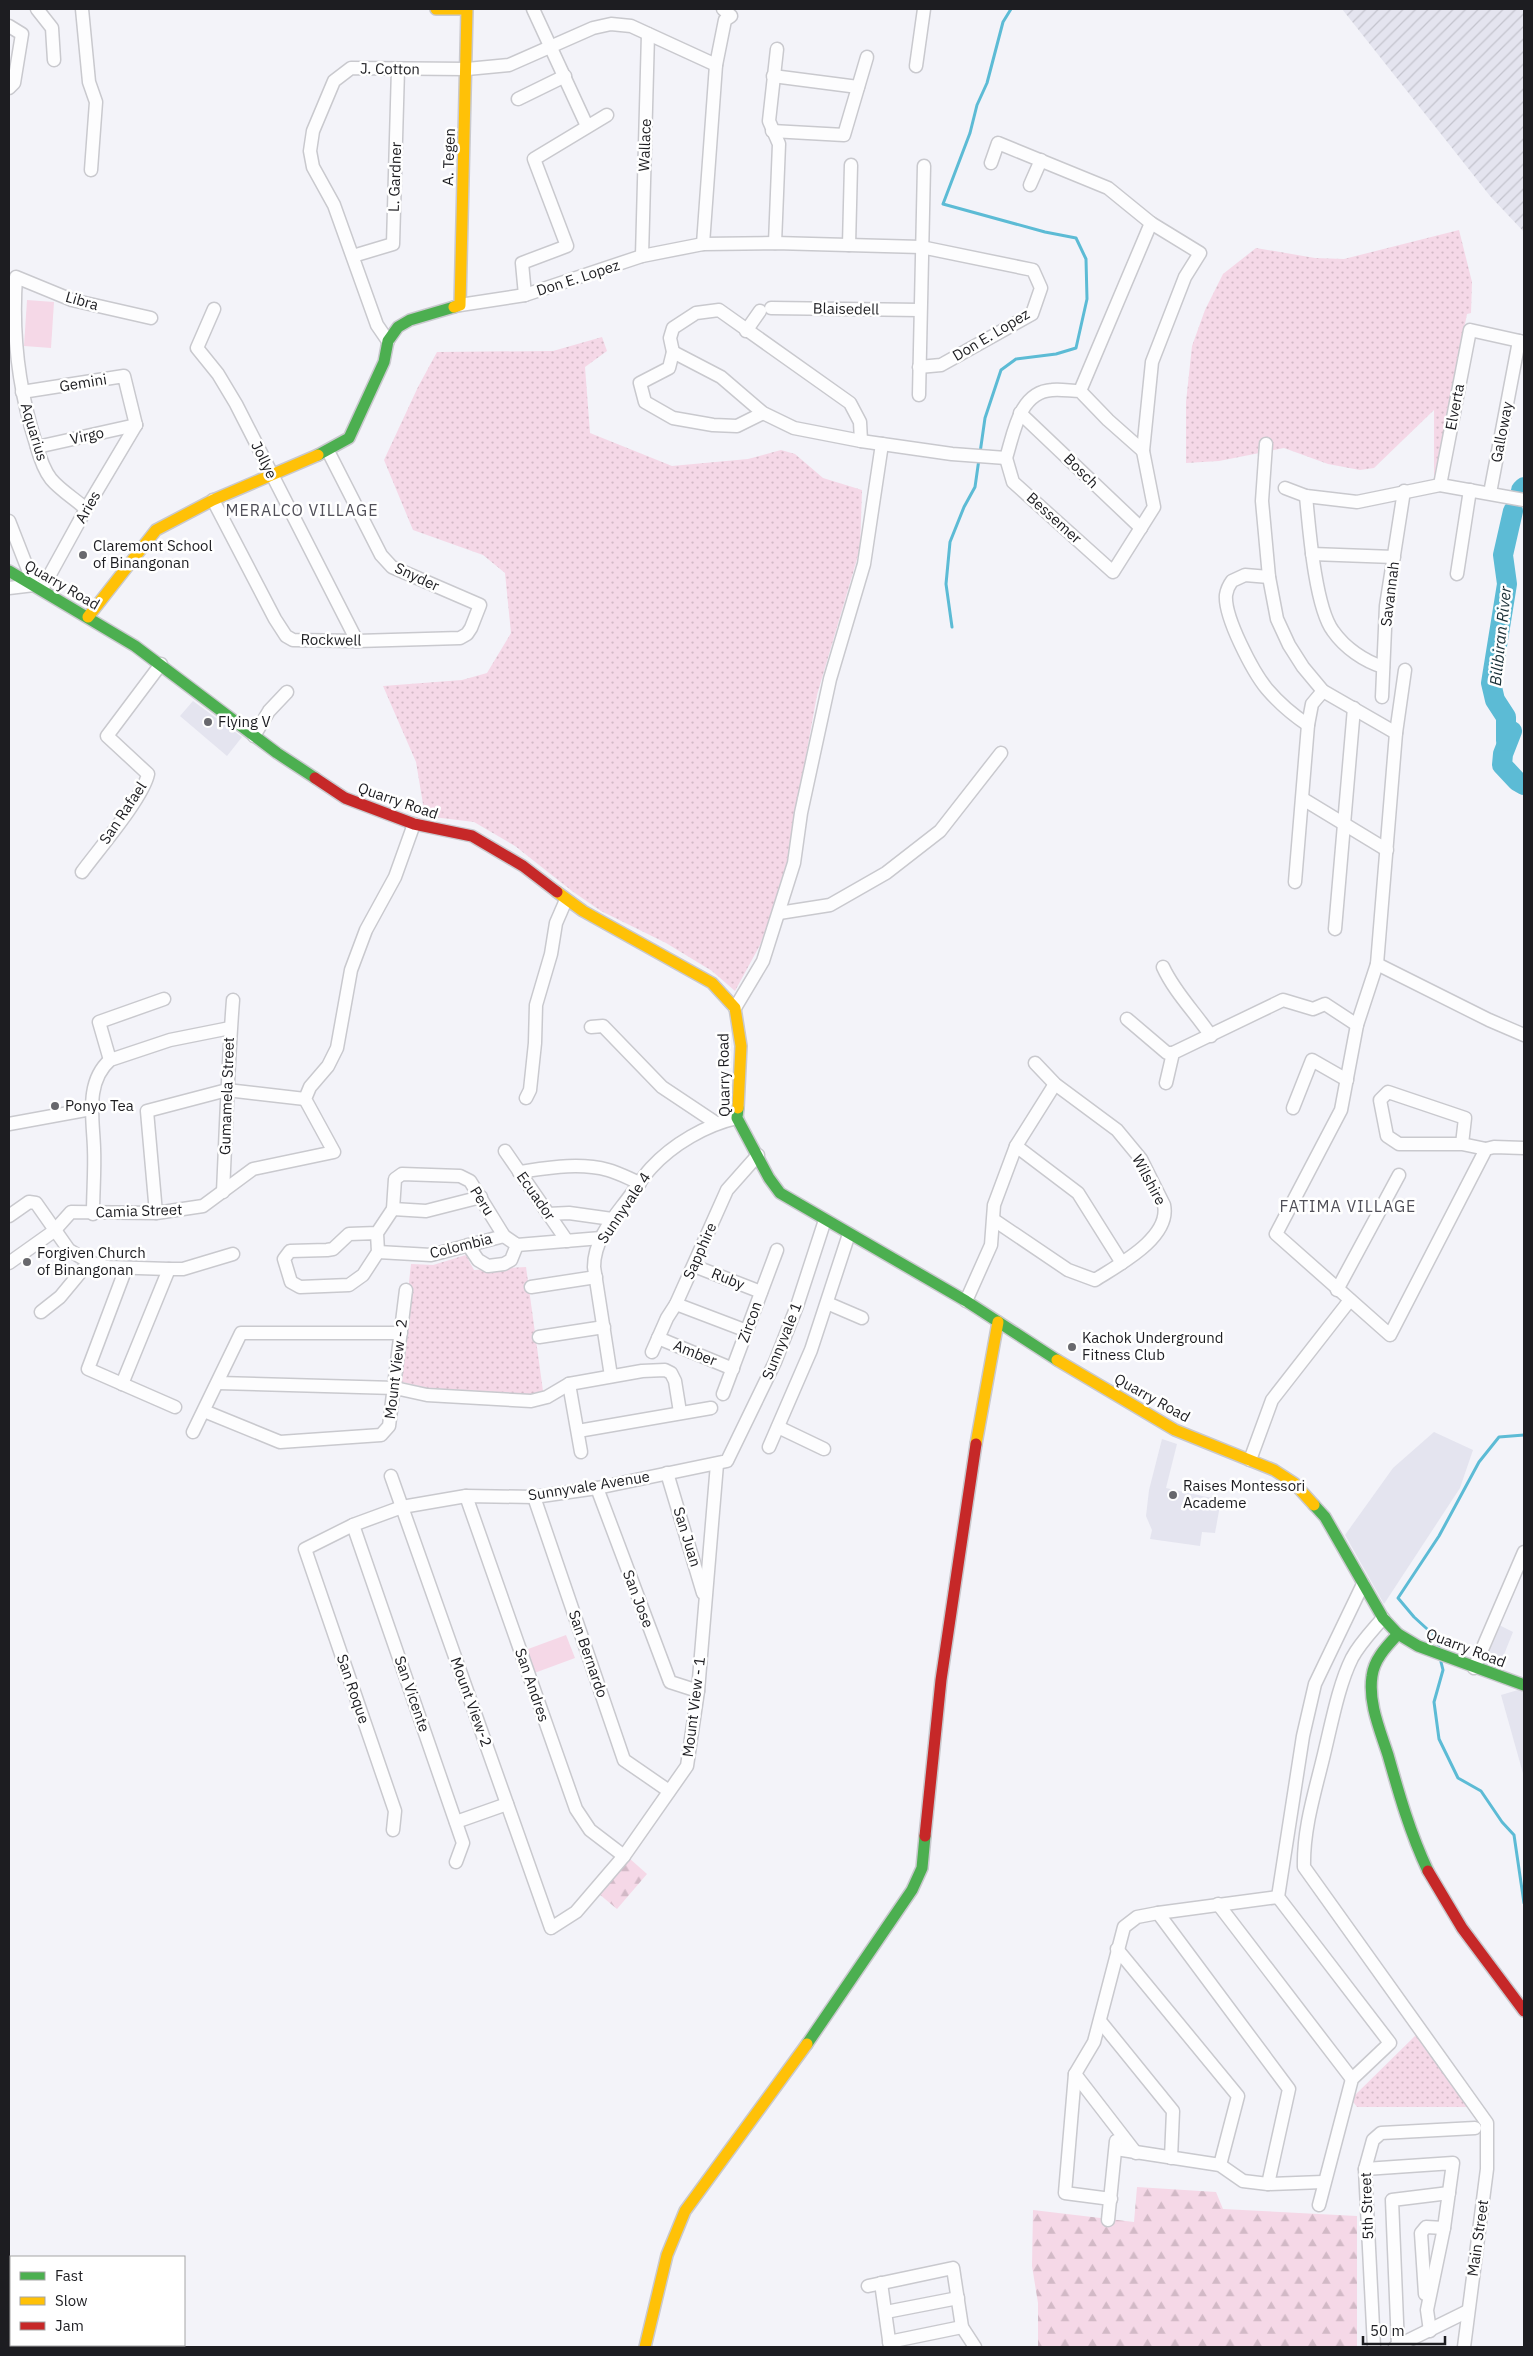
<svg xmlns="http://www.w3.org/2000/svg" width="1533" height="2356" viewBox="0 0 1533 2356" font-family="'IBM Plex Sans',sans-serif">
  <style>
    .built { fill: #e4e4ef }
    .industrial { fill: url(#industrial-furrows) }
    .grass { fill: url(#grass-dots) }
    .forest { fill: url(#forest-firs) }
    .garden { fill: #f5d8e7 }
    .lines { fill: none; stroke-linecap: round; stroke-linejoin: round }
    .stream { stroke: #5cbbd5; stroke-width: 3 }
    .river { stroke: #5cbbd5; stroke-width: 20 }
    .street-casing { stroke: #c9c9ce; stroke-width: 15 }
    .fast-casing { stroke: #c9c9ce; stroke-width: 14 }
    .slow-casing { stroke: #c9c9ce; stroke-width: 14 }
    .jam-casing { stroke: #c9c9ce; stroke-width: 14 }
    .street { stroke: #fdfdfe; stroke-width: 12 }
    .fast { stroke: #4caf50; stroke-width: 11 }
    .slow { stroke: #ffc107; stroke-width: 11 }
    .jam { stroke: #c62828; stroke-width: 11 }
    .poi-dot { fill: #68686d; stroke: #fff; stroke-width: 2 }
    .labels { text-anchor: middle; stroke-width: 5; stroke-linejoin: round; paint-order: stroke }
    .street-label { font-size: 15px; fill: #1d1d21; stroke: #fff }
    .poi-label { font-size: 15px; fill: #1d1d21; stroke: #fff; text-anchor: start }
    .neighbourhood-label { font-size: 16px; letter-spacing: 1px; fill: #504f58; stroke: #fff }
    .water-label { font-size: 16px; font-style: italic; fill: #1b3037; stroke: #fff }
  </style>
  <defs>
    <pattern id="industrial-furrows" width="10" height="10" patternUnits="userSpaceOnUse" patternTransform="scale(1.25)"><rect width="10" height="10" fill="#e4e4ef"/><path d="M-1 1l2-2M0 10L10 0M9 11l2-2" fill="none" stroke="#c3c3cd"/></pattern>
    <pattern id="grass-dots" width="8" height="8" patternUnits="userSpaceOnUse" patternTransform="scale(1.25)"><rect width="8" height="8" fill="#f5d8e7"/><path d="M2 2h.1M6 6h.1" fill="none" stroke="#d2b9c6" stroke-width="1.8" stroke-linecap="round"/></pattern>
    <pattern id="forest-firs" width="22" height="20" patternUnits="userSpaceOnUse" patternTransform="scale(1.25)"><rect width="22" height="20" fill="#f5d8e7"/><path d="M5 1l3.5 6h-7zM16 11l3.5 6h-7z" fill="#d2b9c6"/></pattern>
  </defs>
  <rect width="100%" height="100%" fill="#f3f3f9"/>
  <!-- built -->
  <g class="built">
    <polygon points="193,701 242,737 227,756 180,716"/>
    <polygon points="1434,1432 1473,1450 1460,1488 1384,1604 1345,1535 1393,1468"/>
    <polygon points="1162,1439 1177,1444 1166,1488 1221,1500 1215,1533 1202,1532 1200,1546 1150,1539 1152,1530 1146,1516 1149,1490"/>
    <polygon points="1495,1623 1513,1632 1501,1662 1481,1655"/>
    <polygon points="1518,1690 1524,1692 1524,1777 1501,1695"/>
  </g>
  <!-- industrial -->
  <polygon class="industrial" points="1342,9 1524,9 1524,232 1490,196"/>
  <!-- grass -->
  <g class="grass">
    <polygon points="1459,230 1472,282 1471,313 1467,314 1434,478 1434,410 1374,468 1360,470 1328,464 1284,448 1219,461 1186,463 1186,402 1192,346 1205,310 1223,274 1256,248 1315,258 1344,259"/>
    <polygon points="602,337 607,351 585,367 590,433 672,466 748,459 781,450 795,454 823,478 862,490 860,549 817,695 791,839 789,866 760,945 735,991 712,971 666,943 601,911 572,891 515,846 474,822 425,816 416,762 383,686 462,680 487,673 511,633 505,573 483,555 413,530 384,460 418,387 437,352 553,351"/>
    <polygon points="466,1255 474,1270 526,1267 543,1391 530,1394 427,1388 398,1381 411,1264 433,1265"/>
    <polygon points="1418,2033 1470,2107 1357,2107 1351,2099"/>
  </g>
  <!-- forest -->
  <g class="forest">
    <polygon points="629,1858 647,1874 617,1909 599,1894"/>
    <polygon points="1137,2187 1216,2192 1223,2209 1357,2216 1357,2347 1038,2347 1038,2303 1032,2266 1033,2210 1134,2222"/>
  </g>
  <!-- garden -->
  <g class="garden">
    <polygon points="27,300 54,302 51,348 24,346"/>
    <polygon points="566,1635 575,1658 529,1675 520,1652"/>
  </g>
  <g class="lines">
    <!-- stream -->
    <g class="stream">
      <polyline points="980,453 985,418 1001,370 1016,359 1056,354 1076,348 1087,299 1086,259 1076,238 1045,232 943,204 970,133 977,105 987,83 1003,22 1011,9"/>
      <polyline points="952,627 946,584 950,542 964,507 975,487 979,459"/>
      <polyline points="1439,1648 1437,1638 1414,1617 1398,1598 1439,1536 1479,1462 1499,1437 1524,1435"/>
      <polyline points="1441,1662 1443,1670 1434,1702 1439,1739 1458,1778 1481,1791 1502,1822 1514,1835 1524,1903"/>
    </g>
    <!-- river -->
    <g class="river">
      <polyline points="1521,490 1524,487"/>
      <polyline points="1511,732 1512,731 1503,754 1502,765 1517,781 1524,785"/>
      <polyline points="1506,741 1506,717 1495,700 1491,683 1507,584 1503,555 1513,511"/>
    </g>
    <defs>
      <g id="street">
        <polyline points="37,9 52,28 54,60"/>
        <polyline points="82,9 89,82 96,102 91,170"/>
        <polyline points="533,9 587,126"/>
        <polyline points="9,26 22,34 14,83 9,88"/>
        <polyline points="916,66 924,9"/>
        <polyline points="773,76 858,87"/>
        <polyline points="518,99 565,76"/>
        <polyline points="772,131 844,135 867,57"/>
        <polyline points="991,163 998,143 1108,188 1151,223 1200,253 1185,277 1152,362 1143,451 1154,507 1113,572 1013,482 1006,458"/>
        <polyline points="1030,185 1041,160"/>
        <polyline points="775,243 779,144 769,121 777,49"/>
        <polyline points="703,244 716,65 725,20 731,16 723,9"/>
        <polyline points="849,245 851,165"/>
        <polyline points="353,256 393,244 398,69"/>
        <polyline points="642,256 648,34"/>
        <polyline points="525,295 522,263 567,246 534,159 607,115"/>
        <polyline points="460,305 525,295 642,256 703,244 775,243 921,247 1033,270 1041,288 1032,314 941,365 919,367"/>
        <polyline points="771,308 920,310"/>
        <polyline points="214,309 197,348 218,374 236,404 357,641"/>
        <polyline points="746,331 760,311"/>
        <polyline points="388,341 377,325 334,205 313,167 310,151 313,131 334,81 351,68 467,69 509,65 593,28 611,24 631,26 716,65"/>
        <polyline points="673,352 721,377 763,413 794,428 861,441 952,454 1006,458"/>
        <polyline points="1080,391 1151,223"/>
        <polyline points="22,392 124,376 136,425"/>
        <polyline points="919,395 924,166"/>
        <polyline points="763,413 737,426 713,425 673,418 645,402 640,383 669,368 673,352 670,338 673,328 696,313 719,310 850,403 860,422 861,441"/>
        <polyline points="1020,413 1141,528"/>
        <polyline points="1266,444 1262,501 1269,577 1277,619 1289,645 1303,667 1323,691 1396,733"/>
        <polyline points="37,447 136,425"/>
        <path d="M1006,458C1014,433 1019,392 1052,390C1061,389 1071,391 1080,391L1108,420L1143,451"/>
        <polyline points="1440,485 1470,330 1524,342"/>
        <polyline points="1285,488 1306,496 1357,502 1440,485 1524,500"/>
        <polyline points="1490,493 1519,341"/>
        <path d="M1306,496C1309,527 1315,607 1333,631C1345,648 1364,661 1383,667"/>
        <polyline points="213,500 275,619 286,636 293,640 357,641 460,638 467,634 471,628 480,605 392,567 381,555 328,451"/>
        <path d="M86,509C75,499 60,490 51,479C43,469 39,455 36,444C19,391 12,333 16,277L72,300L151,318"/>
        <polyline points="9,521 34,585 9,588"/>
        <polyline points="1312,554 1394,557"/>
        <polyline points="1457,574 1470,490"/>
        <path d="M1269,577L1245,575L1232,581C1229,585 1227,589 1226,595C1224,617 1253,672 1267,689C1279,703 1293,715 1308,725"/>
        <polyline points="42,589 86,509 136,425"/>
        <polyline points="1405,670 1396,733 1377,964 1357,1025 1341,1110 1276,1234 1390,1335 1486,1149 1494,1147 1524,1148"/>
        <polyline points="1382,697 1386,606 1404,491"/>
        <polyline points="254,736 269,711 287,692"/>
        <polyline points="1303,799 1387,850"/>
        <path d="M82,872C98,850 143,798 148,774L107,736L161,664"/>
        <polyline points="1295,882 1308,725 1312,704 1323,691"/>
        <polyline points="779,913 830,905 886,873 940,831 1001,753"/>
        <polyline points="1335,929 1354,708"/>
        <polyline points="1377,964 1489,1020 1524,1035"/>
        <path d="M1163,967C1175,993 1195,1012 1211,1036"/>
        <polyline points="735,1008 763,961 794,863 801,813 830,679 864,564 882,444"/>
        <polyline points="1127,1019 1167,1053 1173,1053"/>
        <polyline points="591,1027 603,1026 662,1087 716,1123"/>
        <polyline points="110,1060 99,1022 164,999"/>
        <polyline points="1166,1083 1173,1053 1283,1000 1313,1009 1325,1004 1357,1025"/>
        <polyline points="526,1098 530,1090 535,1043 536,1005 551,954 556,923 566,900"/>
        <polyline points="1293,1108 1312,1060 1347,1080"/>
        <polyline points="9,1124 91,1109"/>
        <polyline points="1462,1144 1465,1118 1388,1092 1380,1100 1387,1136 1399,1144 1462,1144 1486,1149"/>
        <polyline points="1016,1146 1078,1193 1122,1263"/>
        <polyline points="505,1151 567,1241"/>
        <path d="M519,1172C547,1168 579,1162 608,1170C619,1173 630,1179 640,1183"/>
        <path d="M223,1192C226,1128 228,1064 233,1000"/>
        <polyline points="393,1209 426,1211 481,1197"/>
        <polyline points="156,1213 147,1111 227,1090 305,1099"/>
        <path d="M93,1214C93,1192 95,1170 94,1148C93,1118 85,1082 110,1060L170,1040L230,1028"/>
        <polyline points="548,1214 569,1213 612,1219"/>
        <polyline points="9,1216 29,1202 36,1203 69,1250 89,1262 108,1267 169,1269 183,1269 233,1254"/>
        <path d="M994,1220L1068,1270L1095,1280C1118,1265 1171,1238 1164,1205L1141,1159L1117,1130L1055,1084L1035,1063"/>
        <polyline points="377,1233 349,1234 333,1249 327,1250 290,1251 284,1259 291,1282 300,1287 349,1285 363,1275 378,1252 377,1233 393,1209 395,1179 402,1174 460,1176 470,1181 504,1236 517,1245 601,1238"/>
        <polyline points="468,1245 478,1260 488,1266 504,1264 511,1260 517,1245"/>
        <polyline points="378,1252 431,1255 504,1236"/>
        <polyline points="9,1263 54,1231 71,1212 156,1213 203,1206 253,1169 334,1152 305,1099 310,1087 328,1066 337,1048 351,970 366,930 395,877 414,824"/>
        <polyline points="694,1266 761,1292"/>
        <polyline points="126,1268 88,1369 175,1407"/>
        <polyline points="531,1287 596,1277"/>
        <polyline points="1337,1290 1399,1175"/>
        <polyline points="966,1301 991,1245 994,1205 1016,1146 1055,1084"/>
        <polyline points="827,1303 862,1318"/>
        <polyline points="676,1304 747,1331"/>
        <polyline points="41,1312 60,1297 89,1262"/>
        <polyline points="539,1337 604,1327"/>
        <polyline points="658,1338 733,1369"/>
        <polyline points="652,1352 667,1318 676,1304 727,1190 758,1155"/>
        <path d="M611,1376L594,1267C594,1243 609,1223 623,1205C633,1193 641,1179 651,1168C673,1144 706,1125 737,1118"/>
        <polyline points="218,1383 395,1388 427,1395 531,1401 547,1397 569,1384 642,1371 665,1370 671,1373 675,1381 680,1412"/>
        <polyline points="122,1384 169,1269"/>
        <polyline points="569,1384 581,1452"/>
        <polyline points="723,1394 777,1250"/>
        <polyline points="204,1411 280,1442 381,1435 389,1426 406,1290"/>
        <polyline points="778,1427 824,1449"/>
        <polyline points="578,1431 711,1408"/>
        <polyline points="193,1432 241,1333 401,1333"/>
        <polyline points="769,1447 811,1350 849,1234"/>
        <polyline points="1250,1460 1272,1400 1350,1300"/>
        <polyline points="667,1473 703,1593"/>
        <polyline points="391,1476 551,1928 576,1912 624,1856 687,1766 698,1691 717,1464"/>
        <polyline points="597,1488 670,1682 698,1691"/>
        <polyline points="466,1496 576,1809 590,1830 624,1856"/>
        <polyline points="534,1497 624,1760 669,1791"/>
        <polyline points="353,1525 463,1843 456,1862"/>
        <path d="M1383,1618C1372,1631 1360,1643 1352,1658C1339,1684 1332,1721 1325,1750C1316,1789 1303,1827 1304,1867L1487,2123V2169L1464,2347"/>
        <polyline points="1474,1668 1524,1552"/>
        <polyline points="456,1822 507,1804"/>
        <polyline points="393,1830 395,1811 305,1549 353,1525 402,1507 466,1496 534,1497 597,1488 727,1461 775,1362 797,1306 825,1220"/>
        <polyline points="1218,1904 1352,2079"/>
        <polyline points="1158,1913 1289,2089 1268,2184"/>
        <polyline points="1117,1949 1238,2096 1220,2165"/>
        <polyline points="1100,2021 1173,2111 1171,2158"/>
        <polyline points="1075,2074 1136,2153"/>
        <polyline points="1116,2149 1220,2165 1243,2181 1268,2184 1323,2182"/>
        <polyline points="1365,2169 1453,2163 1444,2228 1427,2310 1430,2331"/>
        <polyline points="1111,2199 1065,2193 1075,2074 1094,2042 1124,1927 1137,1917 1158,1913 1278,1897"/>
        <polyline points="1319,2205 1352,2079 1390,2043 1278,1897 1303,1736 1315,1684 1363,1584"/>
        <polyline points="1108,2220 1116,2141"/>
        <polyline points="881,2283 890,2347"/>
        <polyline points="868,2286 953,2268 962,2327 975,2347"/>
        <polyline points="1425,2294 1421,2233 1426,2227 1444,2228"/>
        <polyline points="886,2312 958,2298"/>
        <polyline points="889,2342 962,2327"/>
        <polyline points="1398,2346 1392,2200 1449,2193"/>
        <polyline points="1374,2347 1365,2169 1373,2140 1381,2133 1475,2128"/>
        <polyline points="1395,2347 1468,2311"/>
      </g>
      <g id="fast">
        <polyline points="318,455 349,438 384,362 388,341 398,327 410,320 454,307"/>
        <polyline points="9,571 135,646 277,753 315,778"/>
        <polyline points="738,1108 737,1118 769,1178 780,1193 966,1301 1057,1360"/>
        <polyline points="1314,1505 1325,1517 1383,1618 1398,1634 1418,1646 1524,1685"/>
        <path d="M1398,1634C1387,1646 1374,1659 1372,1676C1368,1703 1380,1730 1388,1755C1399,1794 1410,1833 1428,1871"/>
        <polyline points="807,2044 912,1890 922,1868 925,1836"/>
      </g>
      <g id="slow">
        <polyline points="436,9 467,9 460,305 454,307"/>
        <polyline points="88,617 156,530 213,500 318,455"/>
        <polyline points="557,892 583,911 712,983 735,1008 741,1046 738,1108"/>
        <polyline points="1057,1360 1175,1430 1274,1470 1294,1483 1314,1505"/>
        <polyline points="976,1444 998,1322"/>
        <polyline points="645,2347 667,2255 685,2211 807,2044"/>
      </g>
      <g id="jam">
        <polyline points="315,778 345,798 414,824 472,836 523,866 557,892"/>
        <polyline points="925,1836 941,1680 976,1444"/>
        <polyline points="1428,1871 1462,1928 1524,2011"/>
      </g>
    </defs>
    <!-- street casing -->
    <use href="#street" class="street-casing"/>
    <!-- fast casing -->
    <use href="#fast" class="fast-casing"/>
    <!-- slow casing -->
    <use href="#slow" class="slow-casing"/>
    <!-- jam casing -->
    <use href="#jam" class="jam-casing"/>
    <!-- street -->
    <use href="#street" class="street"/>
    <!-- fast -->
    <use href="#fast" class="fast"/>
    <!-- slow -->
    <use href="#slow" class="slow"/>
    <!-- jam -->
    <use href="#jam" class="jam"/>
  </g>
  <!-- markers -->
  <g class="poi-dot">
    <circle cx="83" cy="555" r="5"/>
    <circle cx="208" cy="722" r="5"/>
    <circle cx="55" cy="1106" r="5"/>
    <circle cx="27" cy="1262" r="5"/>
    <circle cx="1072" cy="1347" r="5"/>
    <circle cx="1173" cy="1495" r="5"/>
  </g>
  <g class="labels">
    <!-- street labels -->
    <g class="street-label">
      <text transform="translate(390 69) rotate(1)" y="5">J. Cotton</text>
      <text transform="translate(645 145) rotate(-88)" y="5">Wallace</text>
      <text transform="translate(449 157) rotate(-88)" y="5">A. Tegen</text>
      <text transform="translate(395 177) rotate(-88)" y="5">L. Gardner</text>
      <text transform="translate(578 278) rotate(-18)" y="5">Don E. Lopez</text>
      <text transform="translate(82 301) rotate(16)" y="5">Libra</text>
      <text transform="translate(846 309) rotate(1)" y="5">Blaisedell</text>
      <text transform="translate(991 335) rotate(-31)" y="5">Don E. Lopez</text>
      <text transform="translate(83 383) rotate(-9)" y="5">Gemini</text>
      <text transform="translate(1455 407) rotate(-79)" y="5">Elverta</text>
      <text transform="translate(34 432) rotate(73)" y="5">Aquarius</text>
      <text transform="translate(1502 432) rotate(-79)" y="5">Galloway</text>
      <text transform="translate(87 436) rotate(-12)" y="5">Virgo</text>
      <text transform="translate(264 460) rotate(64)" y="5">Jollye</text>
      <text transform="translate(1081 471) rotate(45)" y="5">Bosch</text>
      <text transform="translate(88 507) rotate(-60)" y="5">Aries</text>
      <text transform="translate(1054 518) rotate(42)" y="5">Bessemer</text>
      <text transform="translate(417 577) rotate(25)" y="5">Snyder</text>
      <text transform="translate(62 585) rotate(30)" y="5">Quarry Road</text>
      <text transform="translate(1390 594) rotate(-83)" y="5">Savannah</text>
      <text transform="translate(331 640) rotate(1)" y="5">Rockwell</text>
      <text transform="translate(398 801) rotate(19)" y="5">Quarry Road</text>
      <text transform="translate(123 813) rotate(-56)" y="5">San Rafael</text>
      <text transform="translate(724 1075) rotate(-91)" y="5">Quarry Road</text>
      <text transform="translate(227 1096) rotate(-88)" y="5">Gumamela Street</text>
      <text transform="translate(1149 1180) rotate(62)" y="5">Wilshire</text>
      <text transform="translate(536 1196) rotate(55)" y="5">Ecuador</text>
      <text transform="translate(482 1201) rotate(58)" y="5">Peru</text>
      <text transform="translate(624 1208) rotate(-56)" y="5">Sunnyvale 4</text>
      <text transform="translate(139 1211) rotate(-2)" y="5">Camia Street</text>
      <text transform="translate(461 1246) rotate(-14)" y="5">Colombia</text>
      <text transform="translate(700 1251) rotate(-66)" y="5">Sapphire</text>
      <text transform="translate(728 1279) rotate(22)" y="5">Ruby</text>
      <text transform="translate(750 1322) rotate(-70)" y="5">Zircon</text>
      <text transform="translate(782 1341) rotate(-68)" y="5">Sunnyvale 1</text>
      <text transform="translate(695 1353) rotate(22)" y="5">Amber</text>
      <text transform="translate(396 1369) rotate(-83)" y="5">Mount View - 2</text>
      <text transform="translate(1152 1398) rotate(29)" y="5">Quarry Road</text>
      <text transform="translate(589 1486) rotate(-9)" y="5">Sunnyvale Avenue</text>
      <text transform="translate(687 1537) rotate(73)" y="5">San Juan</text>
      <text transform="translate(638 1599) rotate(69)" y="5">San Jose</text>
      <text transform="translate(1466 1648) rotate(21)" y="5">Quarry Road</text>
      <text transform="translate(588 1654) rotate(71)" y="5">San Bernardo</text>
      <text transform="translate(532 1685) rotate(71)" y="5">San Andres</text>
      <text transform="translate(353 1689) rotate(71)" y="5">San Roque</text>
      <text transform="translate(412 1694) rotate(71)" y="5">San Vicente</text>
      <text transform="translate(471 1702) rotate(70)" y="5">Mount View-2</text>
      <text transform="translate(694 1707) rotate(-83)" y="5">Mount View - 1</text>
      <text transform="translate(1367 2206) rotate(-92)" y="5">5th Street</text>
      <text transform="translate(1478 2238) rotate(-82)" y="5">Main Street</text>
    </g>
    <!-- poi labels -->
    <g class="poi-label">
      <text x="93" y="551">Claremont School<tspan x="93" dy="17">of Binangonan</tspan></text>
      <text x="218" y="727">Flying V</text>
      <text x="65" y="1111">Ponyo Tea</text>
      <text x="37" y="1258">Forgiven Church<tspan x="37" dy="17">of Binangonan</tspan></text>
      <text x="1082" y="1343">Kachok Underground<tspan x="1082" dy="17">Fitness Club</tspan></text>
      <text x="1183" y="1491">Raises Montessori<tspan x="1183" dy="17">Academe</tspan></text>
    </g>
    <!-- neighbourhood labels -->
    <g class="neighbourhood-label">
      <text x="302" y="516">MERALCO VILLAGE</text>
      <text x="1348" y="1212">FATIMA VILLAGE</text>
    </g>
    <!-- water labels -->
    <g class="water-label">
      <text transform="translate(1500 636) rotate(-84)" y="6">Bilibiran River</text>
    </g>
  </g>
  <!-- border -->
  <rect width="1533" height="2356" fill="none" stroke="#1d1d21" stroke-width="20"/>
  <!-- legend -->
  <rect x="10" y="2256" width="175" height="90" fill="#ffffff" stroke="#a5a5a6"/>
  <rect x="20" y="2272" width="25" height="8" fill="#4caf50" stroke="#a5a5a6"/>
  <text x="55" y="2281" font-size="15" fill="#1d1d21">Fast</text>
  <rect x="20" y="2297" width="25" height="8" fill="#ffc107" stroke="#a5a5a6"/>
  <text x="55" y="2306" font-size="15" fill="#1d1d21">Slow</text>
  <rect x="20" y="2322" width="25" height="8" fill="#c62828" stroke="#a5a5a6"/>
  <text x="55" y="2331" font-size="15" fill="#1d1d21">Jam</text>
  <!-- scale -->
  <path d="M1363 2336v8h82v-8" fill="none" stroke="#1d1d21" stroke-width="2.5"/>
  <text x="1370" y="2336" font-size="15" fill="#1d1d21" stroke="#ffffff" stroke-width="4" paint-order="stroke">50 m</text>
</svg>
